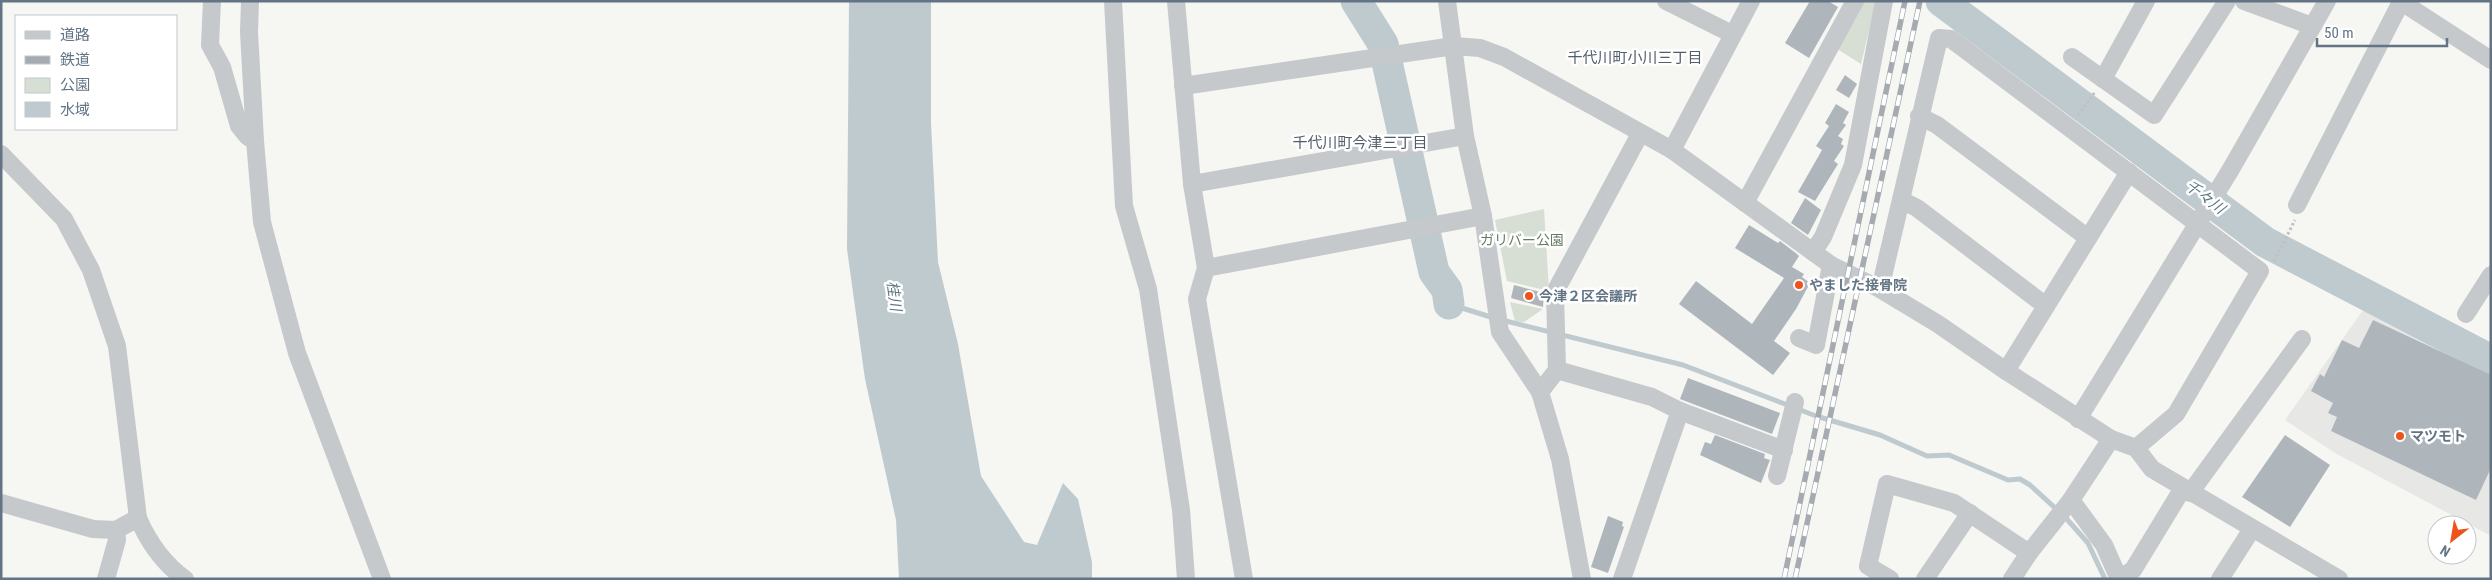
<svg xmlns="http://www.w3.org/2000/svg" width="2492" height="580" viewBox="0 0 2492 580" font-family="'Roboto Condensed','Noto Sans JP',sans-serif">
  <style>
    .built { fill: #e7e8e6 }
    .green { fill: #d7ded3 }
    .water { fill: #bfcacf }
    .lines { fill: none; stroke-linecap: round; stroke-linejoin: round }
    .stream { stroke: #bfcacf; stroke-width: 5 }
    .river { stroke: #bfcacf; stroke-width: 31 }
    .building { fill: #afb6bb }
    .path { stroke: #bfc1c3; stroke-width: 3; stroke-dasharray: 2.5 2.5; stroke-linecap: butt }
    .minor { stroke: #c5c9cc; stroke-width: 18 }
    .rail-casing { stroke: #a5abb1; stroke-width: 5.5 }
    .rail { stroke: #fff; stroke-width: 4; stroke-dasharray: 11; stroke-linecap: butt }
    .poi-dot { fill: #ee531b; stroke: #fff; stroke-width: 2 }
    .labels { text-anchor: middle; stroke-width: 5; stroke-linejoin: round; paint-order: stroke }
    .park-label { font-size: 14px; fill: #677c63; stroke: #fff }
    .poi-label { font-size: 14px; font-weight: bold; fill: #637585; stroke: #fff; text-anchor: start }
    .neighbourhood-label { font-size: 15px; fill: #525e6a; stroke: #fff }
    .water-label { font-size: 15px; font-style: italic; fill: #5f7782; stroke: #fff }
  </style>
  <rect width="100%" height="100%" fill="#f6f6f2"/>
  <!-- built -->
  <polygon class="built" points="2366,306 2405,331 2491,374 2491,536 2335,453 2285,420"/>
  <!-- green -->
  <g class="green">
    <polygon points="1864,1 1876,2 1861,64 1837,49"/>
    <polygon points="1544,209 1549,291 1507,281 1495,220"/>
    <polygon points="1510,302 1543,309 1524,322 1515,321"/>
  </g>
  <!-- water -->
  <polygon class="water" points="849,1 931,1 931,123 938,262 958,344 981,476 1024,542 1037,545 1063,483 1078,499 1092,562 1092,579 899,579 896,520 865,379 847,249"/>
  <g class="lines">
    <!-- stream -->
    <g class="stream">
      <polyline points="1449,304 1494,318"/>
      <polyline points="1502,320 1683,365 1816,416 1880,435 1927,456 1949,455 2008,480 2020,479 2030,485 2065,517 2088,543 2105,579"/>
    </g>
    <!-- river -->
    <g class="river">
      <polyline points="1356,1 1383,44 1434,272 1447,290 1449,304"/>
      <polyline points="1941,1 2265,242 2491,360"/>
    </g>
  </g>
  <!-- building -->
  <g class="building">
    <polygon points="1810,1 1828,1 1838,7 1809,58 1785,43"/>
    <polygon points="1845,75 1857,84 1849,98 1836,90"/>
    <polygon points="1836,104 1849,112 1843,123 1846,125 1838,136 1843,139 1841,144 1844,146 1834,161 1838,164 1815,201 1798,192 1822,150 1816,146 1829,126 1825,123"/>
    <polygon points="1805,198 1821,210 1808,235 1791,223"/>
    <polygon points="1749,225 1778,243 1780,241 1797,254 1799,256 1792,267 1804,274 1802,277 1810,283 1796,309 1774,341 1790,353 1773,375 1679,304 1696,281 1752,324 1784,278 1735,248"/>
    <polygon points="1514,285 1544,293 1543,307 1511,298"/>
    <polygon points="2373,320 2491,375 2491,468 2476,500 2331,431 2337,417 2328,413 2333,403 2311,391 2320,374 2324,377 2342,340 2359,348"/>
    <polygon points="1688,378 1780,413 1772,434 1680,399"/>
    <polygon points="1715,435 1765,454 1764,458 1770,460 1761,483 1700,455 1705,442 1711,444"/>
    <polygon points="2285,435 2330,465 2290,527 2242,497"/>
    <polygon points="1608,516 1623,522 1622,526 1624,527 1608,573 1591,567"/>
  </g>
  <g class="lines">
    <!-- path -->
    <g class="path">
      <polyline points="2078,115 2095,92"/>
      <polyline points="2274,261 2295,220"/>
    </g>
    <!-- minor -->
    <g class="minor">
      <polyline points="212,1 210,45 222,67 239,126 247,136 255,141"/>
      <polyline points="250,1 249,32 255,141 262,222 297,353 382,579"/>
      <polyline points="1113,1 1124,206 1148,289 1181,510 1186,579"/>
      <polyline points="1176,1 1192,184 1206,268 1197,299 1244,579"/>
      <polyline points="1447,1 1465,136 1483,216 1500,332 1540,392 1560,459 1582,579"/>
      <polyline points="1666,1 1732,34"/>
      <polyline points="2244,1 2312,26"/>
      <polyline points="2400,1 2491,60"/>
      <polyline points="2072,57 2154,115 2227,1"/>
      <polyline points="2103,79 2146,1"/>
      <polyline points="1183,86 1454,46 1480,48 1504,57 1672,150 1831,265 1880,289 1938,324 2006,371 2111,439 2136,448 2152,469 2339,579"/>
      <polyline points="1919,116 1937,125 2088,238"/>
      <polyline points="1672,150 1751,1"/>
      <path d="M1,154L64,219L91,270L117,346L138,518C148,541 164,564 185,579"/>
      <polyline points="1192,184 1465,136"/>
      <polyline points="1901,200 1917,208 2046,306"/>
      <polyline points="1745,203 1855,1"/>
      <polyline points="2297,205 2401,2"/>
      <polyline points="1813,252 1823,237 1853,165 1884,1"/>
      <polyline points="1206,268 1483,216"/>
      <polyline points="1880,289 1939,38 1951,39 2260,271 2176,414 2136,448"/>
      <polyline points="2466,314 2491,275"/>
      <polyline points="1799,338 1816,345 1831,265"/>
      <polyline points="1557,370 1652,397 1680,411 1784,450"/>
      <polyline points="2006,371 2129,172"/>
      <polyline points="1540,392 1557,370 1555,292 1640,134"/>
      <polyline points="2078,419 2231,169 2327,1"/>
      <polyline points="1777,476 1795,402"/>
      <polyline points="2190,493 2302,339"/>
      <polyline points="2071,500 2104,545 2119,579"/>
      <polyline points="1,503 93,529 116,530 138,518"/>
      <polyline points="2119,578 2133,570 2183,488"/>
      <polyline points="106,579 117,540 116,530"/>
      <polyline points="1622,579 1680,411"/>
      <polyline points="1890,579 1868,566 1887,484 1954,503 2029,553"/>
      <polyline points="1925,579 1970,513"/>
      <polyline points="2012,579 2029,553 2071,500 2111,439"/>
      <polyline points="2220,579 2252,529"/>
    </g>
    <defs>
      <g id="rail">
        <polyline points="1784,579 1905,1"/>
        <polyline points="1795,579 1920,1"/>
      </g>
    </defs>
    <!-- rail casing -->
    <use href="#rail" class="rail-casing"/>
    <!-- rail -->
    <use href="#rail" class="rail"/>
  </g>
  <!-- markers -->
  <g class="poi-dot">
    <circle cx="1799" cy="285" r="5"/>
    <circle cx="1529" cy="296" r="5"/>
    <circle cx="2400" cy="436" r="5"/>
  </g>
  <g class="labels">
    <!-- park labels -->
    <g class="park-label">
      <text x="1522" y="245">ガリバー公園</text>
    </g>
    <!-- poi labels -->
    <g class="poi-label">
      <text x="1809" y="290">やました接骨院</text>
      <text x="1539" y="301">今津２区会議所</text>
      <text x="2410" y="441">マツモト</text>
    </g>
    <!-- neighbourhood labels -->
    <g class="neighbourhood-label">
      <text x="1635" y="63">千代川町小川三丁目</text>
      <text x="1360" y="148">千代川町今津三丁目</text>
    </g>
    <!-- water labels -->
    <g class="water-label">
      <text transform="translate(2205 197) rotate(37)" y="5">千々川</text>
      <text transform="translate(894 296) rotate(82)" y="5">桂川</text>
    </g>
  </g>
  <!-- border -->
  <rect width="2492" height="580" fill="none" stroke="#637585" stroke-width="5"/>
  <!-- legend -->
  <rect x="15" y="15" width="162" height="115" fill="#ffffff" stroke="#c1c8ce"/>
  <rect x="25" y="31" width="25" height="8" fill="#c5c9cc" stroke="#c1c8ce"/>
  <text x="60" y="40" font-size="15" fill="#637585">道路</text>
  <rect x="25" y="56" width="25" height="8" fill="#a5abb1" stroke="#c1c8ce"/>
  <text x="60" y="65" font-size="15" fill="#637585">鉄道</text>
  <rect x="25" y="78" width="25" height="15" fill="#d7ded3" stroke="#c1c8ce"/>
  <text x="60" y="90" font-size="15" fill="#637585">公園</text>
  <rect x="25" y="102" width="25" height="15" fill="#bfcacf" stroke="#c1c8ce"/>
  <text x="60" y="115" font-size="15" fill="#637585">水域</text>
  <!-- north arrow -->
  <g transform="translate(2452 540) rotate(211)"><circle r="24" fill="#ffffff" stroke="#c1c8ce"/>
  <path d="M0-4L9 19L0 12L-9 19Z" fill="#ee531b"/>
  <text y="-8" font-size="14" font-weight="bold" text-anchor="middle" fill="#637585">N</text>
  </g>
  <!-- scale -->
  <path d="M2317 38v8h130v-8" fill="none" stroke="#637585" stroke-width="2.5"/>
  <text x="2324" y="38" font-size="15" fill="#637585" stroke="#ffffff" stroke-width="4" paint-order="stroke">50 m</text>
</svg>
